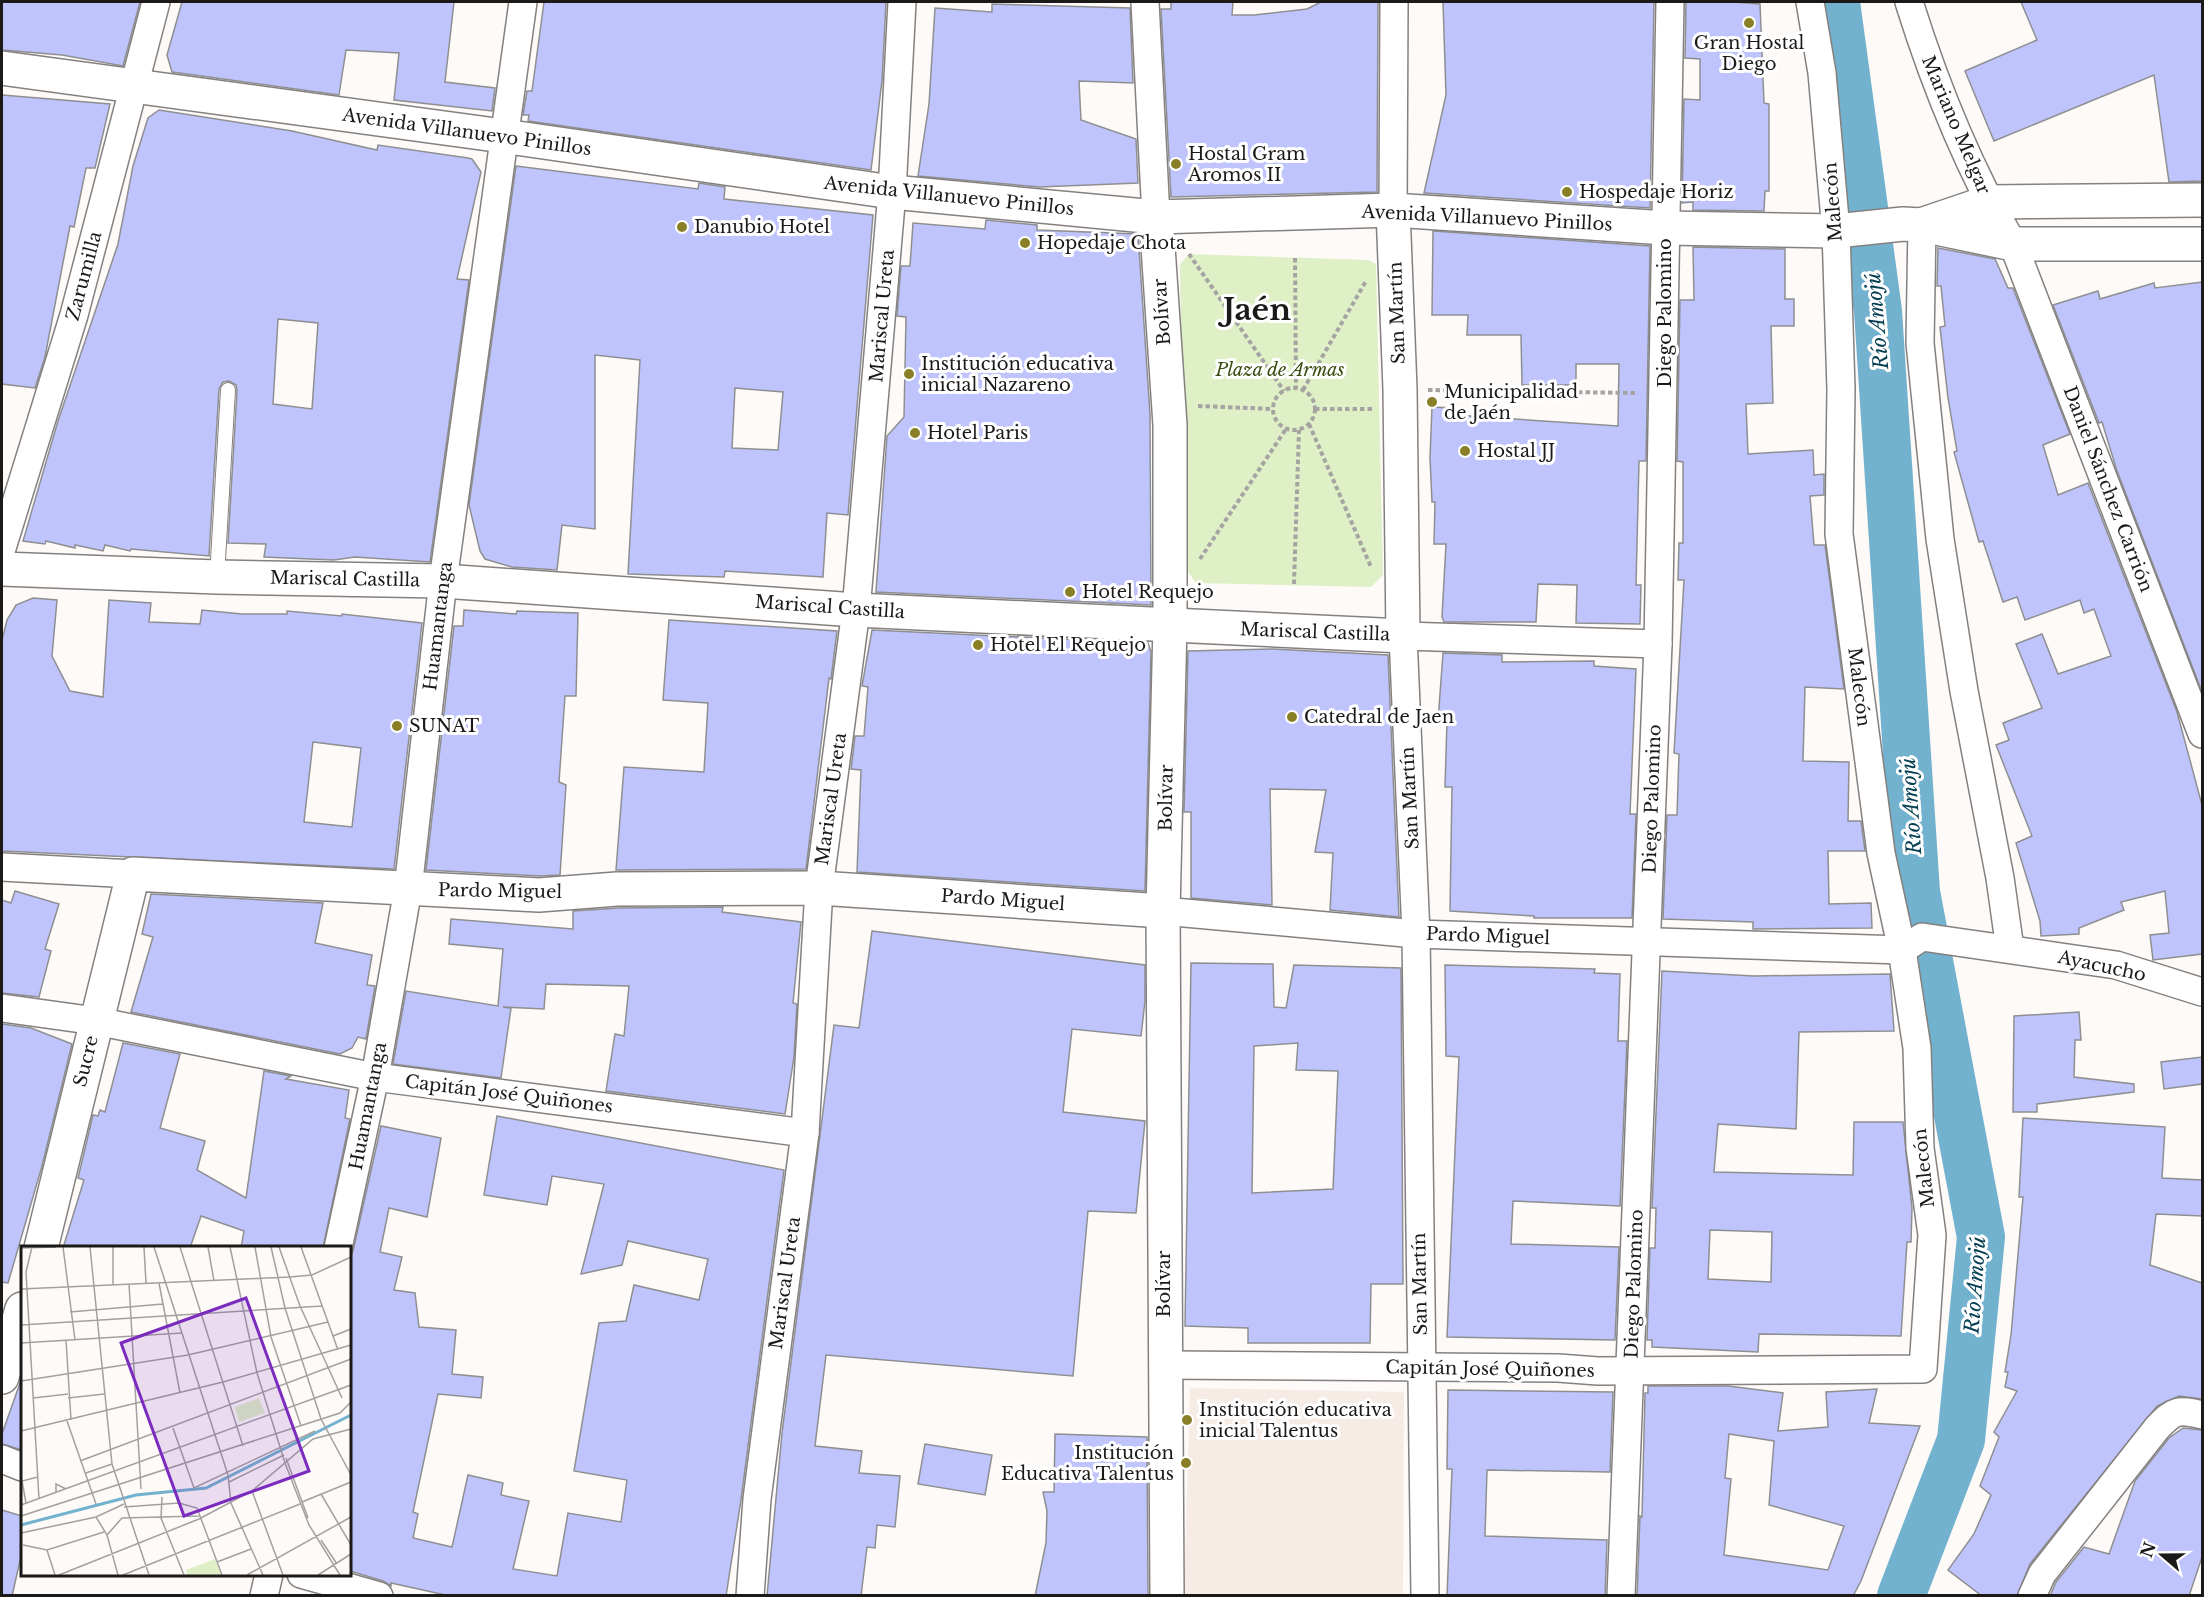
<svg xmlns="http://www.w3.org/2000/svg" width="2204" height="1597" viewBox="0 0 2204 1597" font-family="'Libre Baskerville',serif">
  <style>
    .built { fill: #f6ebe5 }
    .green { fill: #dff0c6 }
    .lines { fill: none; stroke-linecap: round; stroke-linejoin: round }
    .river { stroke: #72b2ce; stroke-width: 48 }
    .building { fill: #bfc4fc; stroke: #8e8f92; stroke-width: 1.5; fill-rule: evenodd }
    .service-casing { stroke: #84807f; stroke-width: 16 }
    .minor-casing { stroke: #84807f; stroke-width: 30 }
    .tertiary-casing { stroke: #84807f; stroke-width: 36 }
    .path { stroke: #a6a4a2; stroke-width: 4; stroke-dasharray: 4.5 3; stroke-linecap: butt }
    .service { stroke: #fff; stroke-width: 14 }
    .minor { stroke: #fff; stroke-width: 27 }
    .tertiary { stroke: #fff; stroke-width: 33 }
    .poi-dot { fill: #887f26; stroke: #fff; stroke-width: 2 }
    .labels { text-anchor: middle; stroke-width: 6; stroke-linejoin: round; paint-order: stroke }
    .poi-label { font-size: 18px; fill: #1b1a19; stroke: #fff; text-anchor: start }
    .street-label { font-size: 18px; fill: #1b1a19; stroke: #fff }
    .park-label { font-size: 18px; font-style: italic; fill: #3a4c10; stroke: #fff }
    .water-label { font-size: 20px; font-style: italic; fill: #074054; stroke: #fff }
    .town-label { font-size: 30px; font-weight: bold; fill: #1b1a19; stroke: #fff }
    .inset-river { fill: none; stroke: #72b2ce; stroke-width: 3 }
    .inset-road { fill: none; stroke: #a3a09f; stroke-width: 1.5 }
    .view { fill: #7b2cbf; fill-opacity: 0.15; stroke: #7b2cbf; stroke-width: 3 }
    .inset-edge { fill: none; stroke: #1b1a19; stroke-width: 3 }
  </style>
  <rect width="100%" height="100%" fill="#fefaf8"/>
  <!-- built -->
  <polygon class="built" points="1190,1388 1404,1392 1403,1595 1184,1595"/>
  <!-- green -->
  <polygon class="green" points="1189,254 1368,260 1376,264 1383,575 1371,587 1196,583 1184,566 1180,264"/>
  <g class="lines">
    <!-- river -->
    <polyline class="river" points="1836,2 1878,311 1916,892 1981,1237 1961,1440 1901,1596"/>
  </g>
  <!-- building -->
  <g class="building">
    <polygon points="2,2 140,2 123,66 62,55 2,50"/>
    <polygon points="182,2 454,2 445,82 495,88 492,111 394,100 399,53 346,50 339,95 172,72 167,55"/>
    <polygon points="544,2 886,2 882,81 871,170 528,121 529,115 523,115 527,91 532,91"/>
    <polygon points="1171,2 1233,2 1232,15 1254,15 1307,9 1321,2 1378,2 1377,192 1171,197 1161,9 1171,9"/>
    <polygon points="1443,2 1654,2 1650,208 1424,193 1446,95"/>
    <polygon points="1686,2 1733,2 1760,4 1764,103 1769,104 1769,191 1765,191 1764,211 1693,210 1693,202 1682,203 1684,99 1700,100 1700,59 1685,58"/>
    <polygon points="2021,2 2202,2 2202,181 2169,182 2154,75 1994,141 1965,71 2037,40"/>
    <polygon points="992,4 1130,8 1133,83 1079,81 1081,120 1136,139 1138,183 1039,187 918,176 929,104 935,8 992,12"/>
    <polygon points="2,95 110,104 95,168 86,168 74,227 70,226 45,357 35,388 2,384"/>
    <path d="M159,110L292,131L377,150L378,145L468,158L472,159L481,172L457,279L469,280L430,562L355,557L334,560L264,557L266,544L228,543L237,391L236,385L229,381L223,382L219,389L209,556L131,549L130,551L105,545L103,551L75,545V548L46,541L45,544L23,541L58,421L118,244L133,166L148,118ZM278,319L318,323L312,409L273,404Z"/>
    <path d="M516,166L698,189L699,183L725,187L724,199L873,215L848,515L827,513L823,577L725,571L724,577L628,574L640,360L595,355V529L562,525L557,570L512,567L485,559L480,551L469,505ZM735,388L783,392L778,450L732,448Z"/>
    <polygon points="986,220 1037,225 1037,230 1138,234 1150,414 1151,605 876,592 887,436 904,417 906,317 897,316 901,266 910,266 913,223 985,229"/>
    <polygon points="1433,231 1650,246 1646,461 1639,461 1636,585 1641,585 1640,624 1576,623 1577,585 1538,584 1536,622 1444,622 1442,617 1446,544 1434,544 1435,502 1432,502 1430,458 1432,407 1456,408 1455,415 1618,426 1619,364 1576,364 1576,385 1522,385 1521,335 1467,335 1468,315 1432,315"/>
    <polygon points="1693,247 1785,249 1785,299 1794,299 1794,326 1771,326 1773,403 1746,404 1748,454 1813,450 1814,475 1824,474 1824,495 1810,496 1814,545 1825,545 1844,689 1805,687 1803,761 1849,762 1848,821 1861,821 1865,851 1828,851 1829,904 1871,903 1872,928 1753,929 1753,922 1663,919 1667,815 1677,815 1679,754 1674,753 1684,580 1678,580 1679,543 1683,543 1683,462 1677,461 1680,300 1694,300"/>
    <polygon points="1938,248 1995,259 2008,288 2013,288 2070,434 2043,445 2058,495 2088,483 2177,712 2202,805 2202,954 2153,960 2150,935 2169,933 2165,891 2121,902 2124,910 2079,928 2079,934 2041,936 2040,921 2016,843 2032,836 1996,745 2009,740 2003,723 2042,708 2016,644 2042,634 2058,674 2111,656 2094,609 2084,613 2080,600 2025,620 2017,597 2003,602 1983,541 1979,542 1954,452 1957,451 1948,398 1940,327 1945,326 1941,286 1937,286"/>
    <polygon points="2202,282 2202,692 2117,471 2102,422 2099,423 2053,305 2098,291 2100,299 2154,283 2155,288"/>
    <path d="M33,598L57,600L52,656L70,691L103,697L109,600L151,603L149,622L200,624L202,610L242,614H287V611L342,616V614L422,623L394,869L2,851V640L7,620L16,605ZM313,742L361,748L352,827L304,822Z"/>
    <polygon points="464,610 516,614 517,611 578,613 576,696 565,696 559,782 566,785 560,875 539,876 426,870 454,626 463,626"/>
    <polygon points="669,620 837,631 831,679 829,678 806,869 616,870 624,767 704,772 708,703 663,700"/>
    <polygon points="872,630 1148,643 1151,652 1145,891 857,872 861,770 851,769 855,736 864,736 868,687 862,686"/>
    <polygon points="1273,649 1388,655 1399,917 1330,910 1333,853 1315,852 1326,790 1270,789 1272,905 1191,898 1191,812 1184,812 1188,651"/>
    <polygon points="1443,653 1502,655 1502,662 1594,661 1594,666 1636,669 1630,814 1636,814 1632,918 1534,918 1534,916 1450,911 1452,787 1445,787 1447,721 1438,721"/>
    <polygon points="15,891 59,904 45,949 51,951 39,997 2,993 2,900 11,903"/>
    <polygon points="151,894 323,903 315,943 372,955 367,985 375,986 366,1039 358,1037 352,1048 340,1054 131,1012 153,937 142,934"/>
    <polygon points="723,907 722,912 801,922 793,1003 797,1004 794,1057 785,1114 606,1091 615,1034 624,1036 629,986 546,984 544,1009 503,1007 511,1008 501,1078 393,1064 406,991 498,1006 503,949 449,944 451,919 573,929 573,911 618,908"/>
    <polygon points="872,931 1145,965 1145,1001 1141,1036 1072,1029 1063,1112 1145,1121 1136,1213 1088,1211 1073,1376 826,1355 815,1446 862,1451 859,1473 900,1476 895,1527 877,1525 875,1548 867,1547 861,1596 767,1596 782,1433 834,1025 859,1028"/>
    <path d="M1191,963L1273,964L1274,1007L1286,1008L1294,965L1401,968L1403,1284H1371L1370,1343H1248V1328L1185,1326ZM1298,1043L1296,1070L1338,1071L1333,1189L1252,1193L1254,1046Z"/>
    <polygon points="1445,965 1595,969 1594,973 1620,974 1618,1041 1627,1041 1620,1206 1513,1201 1511,1244 1619,1247 1615,1340 1447,1337 1459,1057 1446,1056"/>
    <path d="M1662,971L1754,976L1890,974L1894,1031L1799,1032L1796,1129L1718,1124L1714,1172L1853,1175L1854,1122H1903L1912,1208L1911,1242H1907L1901,1336L1759,1334L1758,1352L1652,1347V1340H1647L1650,1248H1655L1656,1208H1652ZM1710,1230L1772,1232L1771,1282L1708,1279Z"/>
    <polygon points="2079,1012 2081,1040 2075,1040 2074,1077 2134,1084 2134,1092 2037,1104 2037,1112 2013,1112 2014,1016"/>
    <polygon points="2,1024 31,1028 72,1044 42,1166 8,1283 2,1282"/>
    <polygon points="123,1043 180,1054 160,1128 205,1141 197,1170 246,1198 264,1071 291,1076 286,1079 349,1090 345,1118 350,1119 323,1248 241,1248 244,1231 201,1216 190,1248 63,1248 84,1180 78,1178 93,1115 98,1116 100,1110 105,1112"/>
    <polygon points="2202,1057 2202,1084 2164,1089 2161,1062"/>
    <polygon points="497,1116 784,1170 741,1500 726,1596 450,1596 391,1583 391,1586 383,1581 350,1571 350,1259 353,1251 381,1126 441,1138 427,1217 389,1208 380,1252 402,1257 394,1290 415,1293 419,1327 456,1330 452,1374 483,1377 481,1398 438,1394 413,1512 418,1514 413,1538 452,1547 468,1475 503,1483 501,1495 529,1501 513,1569 557,1576 568,1513 621,1522 627,1480 574,1471 599,1323 626,1321 634,1285 699,1300 708,1259 628,1241 622,1265 581,1274 604,1184 552,1176 547,1205 484,1195"/>
    <polygon points="2023,1118 2165,1127 2162,1178 2202,1180 2202,1216 2156,1214 2150,1265 2202,1283 2202,1399 2179,1396 2157,1406 2030,1564 2017,1596 1982,1596 1948,1570 1974,1534 1991,1495 1980,1486 1999,1437 1994,1432 2017,1391 2005,1387 2008,1372 2005,1372 2011,1335 2023,1197 2019,1197"/>
    <polygon points="20,1383 22,1383 22,1450 2,1444 2,1434"/>
    <path d="M1648,1386H1728L1783,1393L1778,1431L1828,1427L1826,1392L1877,1389L1869,1423L1920,1426L1861,1581L1853,1596H1637L1640,1516L1642,1517L1645,1393H1648ZM1729,1434L1774,1441L1769,1505L1844,1526L1828,1570L1724,1555L1731,1479L1725,1478Z"/>
    <polygon points="1448,1390 1613,1392 1610,1472 1487,1470 1485,1536 1607,1540 1605,1596 1447,1596 1452,1469 1447,1469"/>
    <polygon points="2183,1428 2202,1430 2202,1557 2189,1596 2050,1596 2056,1582 2084,1547 2109,1554 2135,1481 2169,1438"/>
    <polygon points="1055,1434 1147,1437 1148,1596 1035,1596 1046,1543 1047,1511 1043,1492 1054,1492"/>
    <polygon points="925,1444 992,1455 985,1495 918,1484"/>
    <polygon points="2,1510 22,1516 22,1552 12,1596 2,1596"/>
  </g>
  <g class="lines">
    <defs>
      <polyline id="service" points="217,577 228,390"/>
      <g id="minor">
        <polyline points="1145,2 1156,217"/>
        <path d="M1909,2C1935,85 1969,169 2013,244L2202,734"/>
        <polyline points="1393,210 1394,2"/>
        <polyline points="1922,225 1920,343 1940,539 1964,691 2000,878 2010,949"/>
        <polyline points="2,548 74,315 156,2"/>
        <polyline points="2,867 133,874"/>
        <polyline points="1163,911 1416,934 1902,950 1922,937 2116,965 2202,992"/>
        <polyline points="2,1008 96,1021 375,1077 805,1133"/>
        <polyline points="338,1248 375,1077 408,889 443,581 523,2"/>
        <polyline points="1165,1365 1558,1368 1598,1371 1923,1369 1932,1235 1920,1148 1917,1048 1902,950 1881,853 1839,534 1841,389 1836,231 1822,73 1810,2"/>
        <polyline points="2,1459 22,1467"/>
        <polyline points="301,1574 379,1596"/>
        <polyline points="264,1596 269,1574"/>
        <polyline points="750,1596 757,1499 805,1133 819,888 856,610 892,192 902,2"/>
        <polyline points="1425,1596 1416,934 1403,636 1658,644"/>
        <polyline points="1621,1596 1658,644 1670,2"/>
        <path d="M2032,1596L2042,1574L2157,1428C2174,1410 2178,1409 2202,1415"/>
      </g>
      <g id="tertiary">
        <polyline points="2,68 503,136 892,192 1156,217 1393,210 1666,228 1836,231 1903,224 1922,225 2013,244 2202,244"/>
        <polyline points="1156,217 1170,425 1170,625 1163,911 1167,1596"/>
        <polyline points="1924,224 1989,202 2202,200"/>
        <polyline points="2,569 217,577 443,581 856,610 1403,636 1400,389 1393,210"/>
        <polyline points="41,1248 133,874 539,895 617,889 819,888 1163,911"/>
        <polyline points="2,1377 22,1309"/>
      </g>
    </defs>
    <!-- service casing -->
    <use href="#service" class="service-casing"/>
    <!-- minor casing -->
    <use href="#minor" class="minor-casing"/>
    <!-- tertiary casing -->
    <use href="#tertiary" class="tertiary-casing"/>
    <!-- path -->
    <g class="path">
      <polyline points="1189,254 1284,391"/>
      <polyline points="1295,258 1296,388"/>
      <circle cx="1294" cy="409" r="21"/>
      <polyline points="1303,390 1366,281"/>
      <polyline points="1428,390 1636,393"/>
      <polyline points="1198,406 1273,409"/>
      <polyline points="1315,409 1372,409"/>
      <polyline points="1309,424 1371,567"/>
      <polyline points="1200,559 1286,429"/>
      <polyline points="1294,584 1299,430"/>
    </g>
    <!-- service -->
    <use href="#service" class="service"/>
    <!-- minor -->
    <use href="#minor" class="minor"/>
    <!-- tertiary -->
    <use href="#tertiary" class="tertiary"/>
  </g>
  <!-- markers -->
  <g class="poi-dot">
    <circle cx="1749" cy="23" r="6"/>
    <circle cx="1176" cy="164" r="6"/>
    <circle cx="1567" cy="192" r="6"/>
    <circle cx="682" cy="227" r="6"/>
    <circle cx="1025" cy="243" r="6"/>
    <circle cx="909" cy="374" r="6"/>
    <circle cx="1432" cy="402" r="6"/>
    <circle cx="915" cy="433" r="6"/>
    <circle cx="1465" cy="451" r="6"/>
    <circle cx="1070" cy="592" r="6"/>
    <circle cx="978" cy="645" r="6"/>
    <circle cx="1292" cy="717" r="6"/>
    <circle cx="397" cy="726" r="6"/>
    <circle cx="1187" cy="1420" r="6"/>
    <circle cx="1186" cy="1463" r="6"/>
  </g>
  <g class="labels">
    <!-- poi labels -->
    <g class="poi-label">
      <text x="1749" y="49" text-anchor="middle">Gran Hostal<tspan x="1749" dy="21">Diego</tspan></text>
      <text x="1188" y="160">Hostal Gram<tspan x="1188" dy="21">Aromos II</tspan></text>
      <text x="1579" y="198">Hospedaje Horiz</text>
      <text x="694" y="233">Danubio Hotel</text>
      <text x="1037" y="249">Hopedaje Chota</text>
      <text x="921" y="370">Institución educativa<tspan x="921" dy="21">inicial Nazareno</tspan></text>
      <text x="1444" y="398">Municipalidad<tspan x="1444" dy="21">de Jaén</tspan></text>
      <text x="927" y="439">Hotel Paris</text>
      <text x="1477" y="457">Hostal JJ</text>
      <text x="1082" y="598">Hotel Requejo</text>
      <text x="990" y="651">Hotel El Requejo</text>
      <text x="1304" y="723">Catedral de Jaen</text>
      <text x="409" y="732">SUNAT</text>
      <text x="1199" y="1416">Institución educativa<tspan x="1199" dy="21">inicial Talentus</tspan></text>
      <text x="1174" y="1459" text-anchor="end">Institución<tspan x="1174" dy="21">Educativa Talentus</tspan></text>
    </g>
    <!-- street labels -->
    <g class="street-label">
      <text transform="translate(1956 125) rotate(67)" y="6">Mariano Melgar</text>
      <text transform="translate(467 132) rotate(8)" y="6">Avenida Villanuevo Pinillos</text>
      <text transform="translate(949 196) rotate(6)" y="6">Avenida Villanuevo Pinillos</text>
      <text transform="translate(1833 202) rotate(-94)" y="6">Malecón</text>
      <text transform="translate(1487 218) rotate(3)" y="6">Avenida Villanuevo Pinillos</text>
      <text transform="translate(84 276) rotate(-75)" y="6">Zarumilla</text>
      <text transform="translate(1162 312) rotate(-94)" y="6">Bolívar</text>
      <text transform="translate(1397 313) rotate(-92)" y="6">San Martín</text>
      <text transform="translate(1665 313) rotate(-90)" y="6">Diego Palomino</text>
      <text transform="translate(882 316) rotate(-85)" y="6">Mariscal Ureta</text>
      <text transform="translate(2108 489) rotate(69)" y="6">Daniel Sánchez Carrión</text>
      <text transform="translate(345 579) rotate(1)" y="6">Mariscal Castilla</text>
      <text transform="translate(830 607) rotate(4)" y="6">Mariscal Castilla</text>
      <text transform="translate(438 626) rotate(-83)" y="6">Huamantanga</text>
      <text transform="translate(1315 632) rotate(2)" y="6">Mariscal Castilla</text>
      <text transform="translate(1859 687) rotate(83)" y="6">Malecón</text>
      <text transform="translate(1166 798) rotate(-89)" y="6">Bolívar</text>
      <text transform="translate(1410 798) rotate(-93)" y="6">San Martín</text>
      <text transform="translate(831 799) rotate(-82)" y="6">Mariscal Ureta</text>
      <text transform="translate(1652 799) rotate(-88)" y="6">Diego Palomino</text>
      <text transform="translate(500 891) rotate(1)" y="6">Pardo Miguel</text>
      <text transform="translate(1003 900) rotate(4)" y="6">Pardo Miguel</text>
      <text transform="translate(1488 936) rotate(2)" y="6">Pardo Miguel</text>
      <text transform="translate(2102 966) rotate(12)" y="6">Ayacucho</text>
      <text transform="translate(86 1061) rotate(-76)" y="6">Sucre</text>
      <text transform="translate(509 1094) rotate(7)" y="6">Capitán José Quiñones</text>
      <text transform="translate(368 1106) rotate(-79)" y="6">Huamantanga</text>
      <text transform="translate(1924 1168) rotate(-96)" y="6">Malecón</text>
      <text transform="translate(785 1283) rotate(-82)" y="6">Mariscal Ureta</text>
      <text transform="translate(1164 1284) rotate(-90)" y="6">Bolívar</text>
      <text transform="translate(1420 1284) rotate(-91)" y="6">San Martín</text>
      <text transform="translate(1634 1284) rotate(-88)" y="6">Diego Palomino</text>
      <text transform="translate(1490 1369) rotate(1)" y="6">Capitán José Quiñones</text>
    </g>
    <!-- park labels -->
    <g class="park-label">
      <text x="1280" y="376">Plaza de Armas</text>
    </g>
    <!-- water labels -->
    <g class="water-label">
      <text transform="translate(1877 321) rotate(-95)" y="7">Río Amojú</text>
      <text transform="translate(1911 806) rotate(-94)" y="7">Río Amojú</text>
      <text transform="translate(1975 1285) rotate(-86)" y="7">Río Amojú</text>
    </g>
    <!-- town labels -->
    <g class="town-label">
      <text x="1257" y="320">Jaén</text>
    </g>
  </g>
  <!-- overview -->
  <g transform="translate(21 1246)">
    <rect width="330" height="330" fill="#fefaf8"/>
    <path d="M238,152L244,167L218,176L214,161ZM194,313L200,329H166L165,324Z" fill="#dff0c6"/>
    <path class="inset-river" d="M0,279L115,249L185,242L330,169"/>
    <path class="inset-road" d="M11,1L5,26L18,253M42,1L54,94M69,1L91,218L128,329M92,1V39M123,1L125,37M133,1L207,229L210,257L242,329M159,1L222,200M187,1L193,35M209,1L236,127L264,217L288,279L319,329M234,1L250,91L280,180M250,1L264,62L300,173L330,229M258,1L279,60L321,152M280,1L317,104M0,2L35,1M138,37L159,147M108,38L120,243M0,43L269,31L291,29L330,11M49,66L142,58M0,79L301,60M312,90L330,83M45,94L50,174M0,97L161,87M0,135L167,109L307,76M12,152L47,148M47,152L83,148M46,175L75,258M152,182L173,242L294,185M0,185L202,136L330,99M265,212L287,272M59,215L330,113M65,227L91,218M208,236L263,209M231,245L262,329M35,247V238L45,243M300,248L330,299M141,251L140,272L163,329M281,256L330,236M5,257L1,235L17,231M0,259L330,139M103,261L158,257L176,262L201,329M0,270L319,167L330,156M75,271L86,289L97,329M0,287L75,271L103,258M86,289L101,272L178,270M300,294L316,318M2,299L26,304L83,286M26,304L34,329M196,316L230,303M38,329L178,273L231,245L292,193L330,183M102,329L279,258M226,329L330,271M297,329L330,308"/>
    <path class="view" d="M225,52L288,225L163,270L100,97Z"/>
    <rect width="330" height="330" class="inset-edge"/>
  </g>
  <!-- border -->
  <rect width="2204" height="1597" fill="none" stroke="#1b1a19" stroke-width="6"/>
  <!-- north arrow -->
  <g transform="translate(2162 1555) rotate(290)" stroke="#ffffff" stroke-width="4.5" paint-order="stroke">
  <path d="M0-4.5L10 22L0 15L-10 22Z" fill="#1b1a19"/>
  <text y="-9" font-size="16" font-weight="bold" text-anchor="middle" fill="#1b1a19">N</text>
  </g>
</svg>
